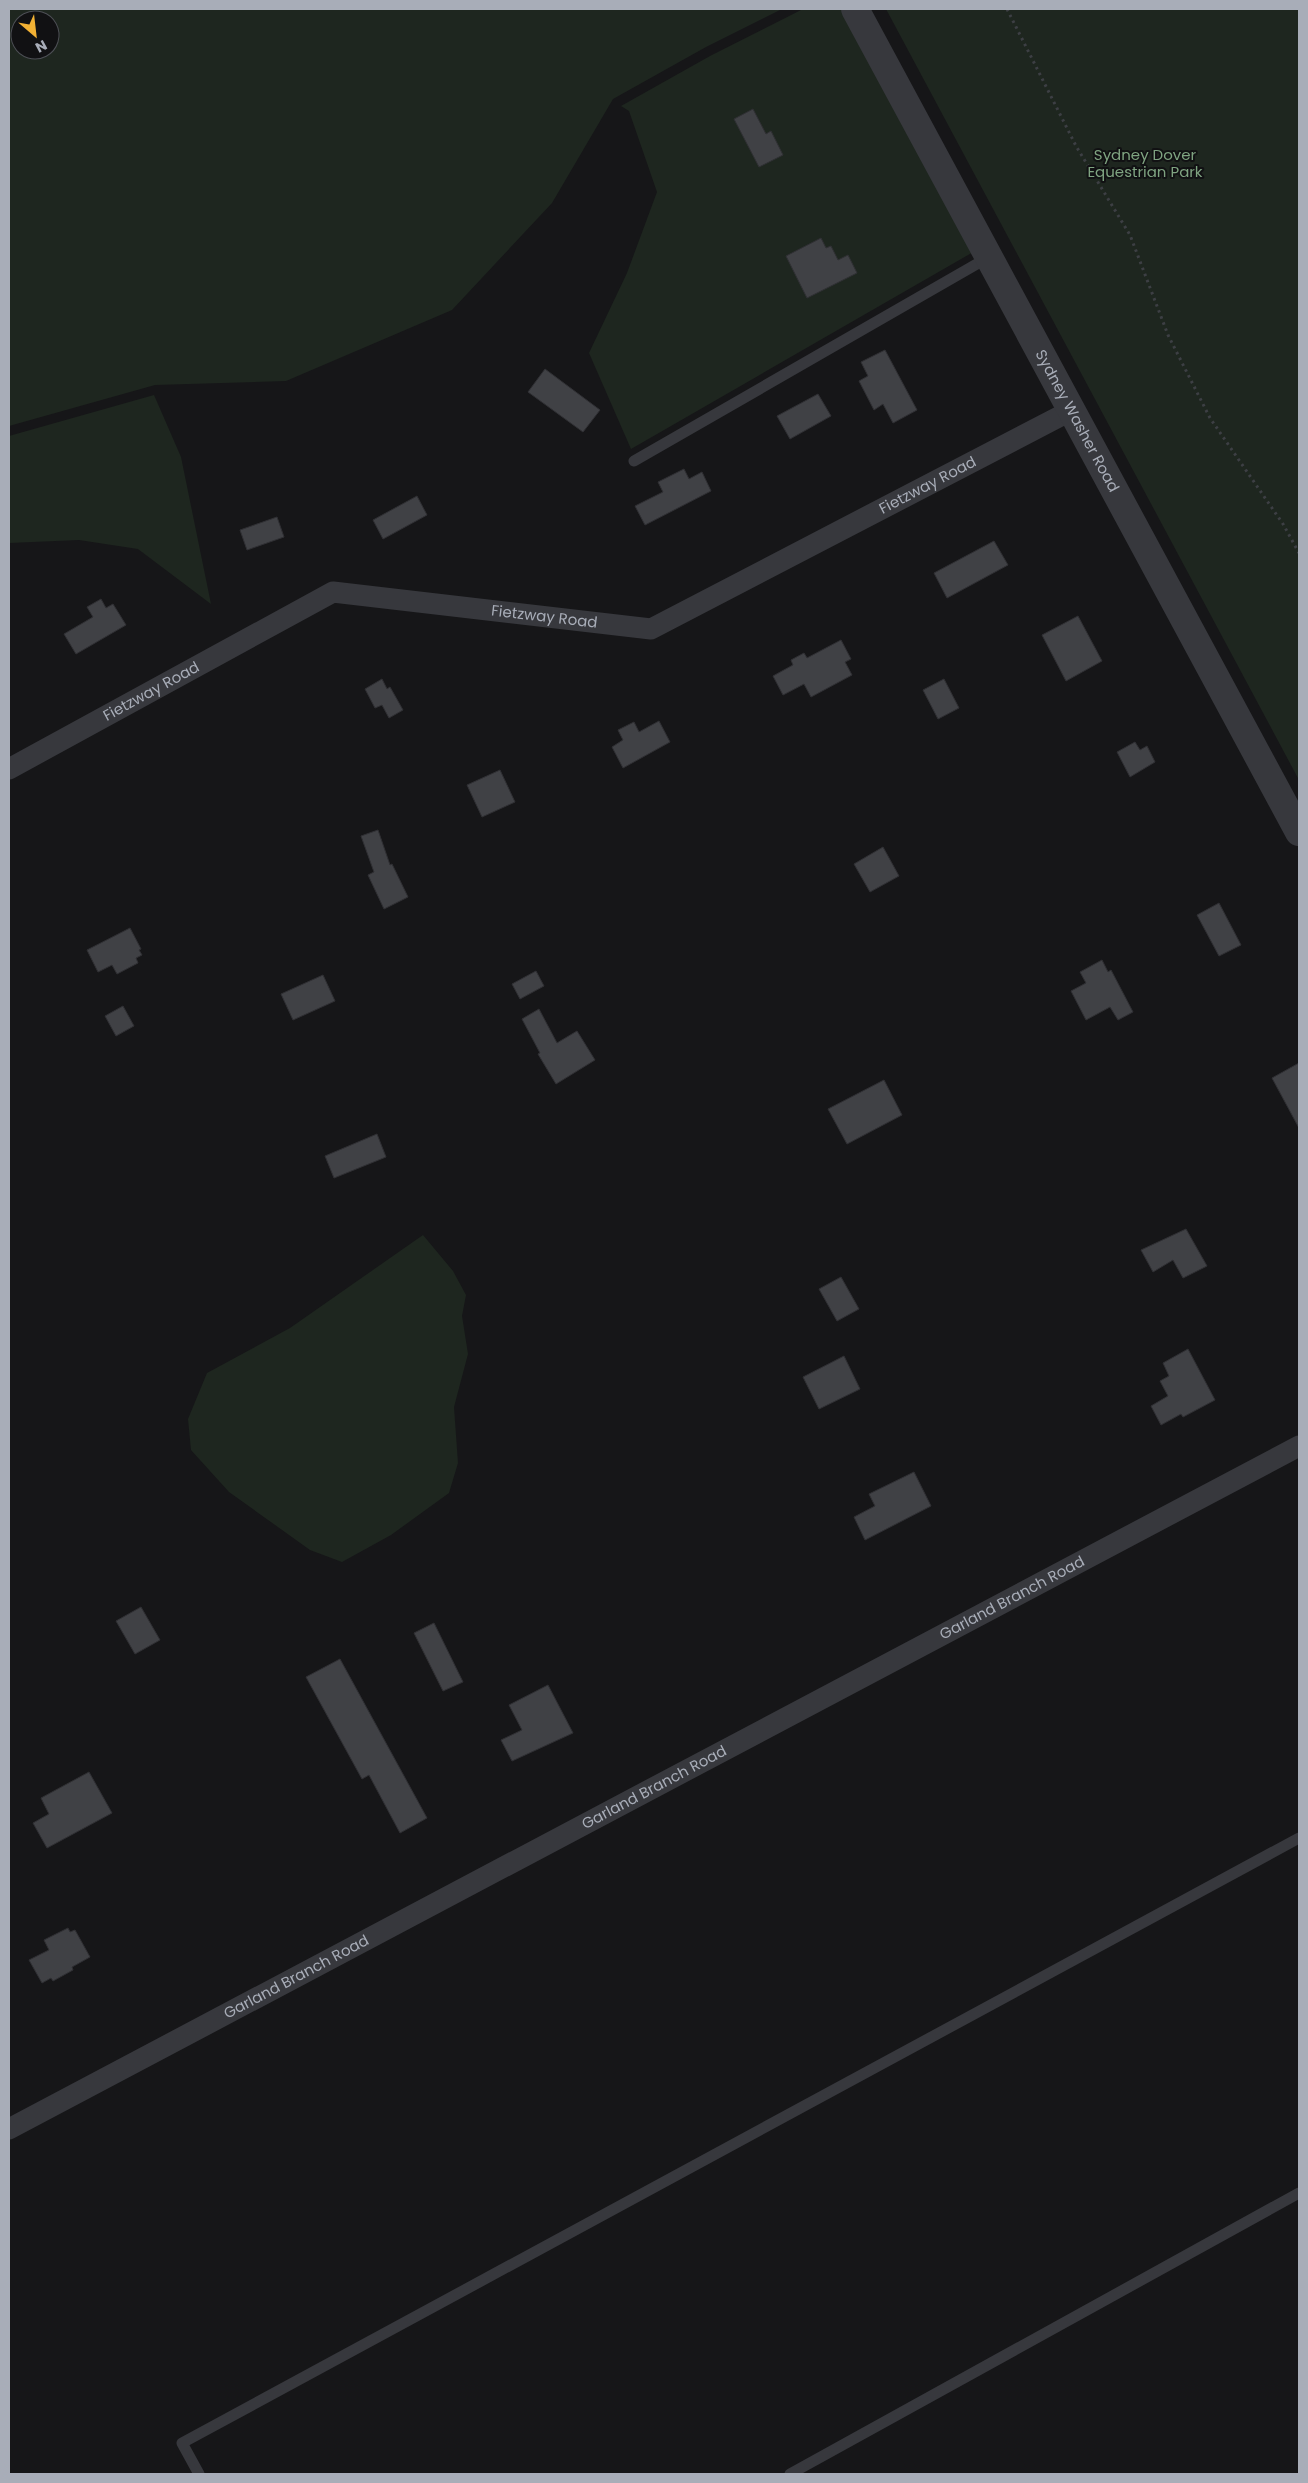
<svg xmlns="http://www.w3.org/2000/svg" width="1308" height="2483" viewBox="0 0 1308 2483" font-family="Poppins,sans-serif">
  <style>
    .green { fill: #1e261f; fill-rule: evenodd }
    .building { fill: #404145; stroke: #303034 }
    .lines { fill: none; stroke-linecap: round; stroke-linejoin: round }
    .path { stroke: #3d3f44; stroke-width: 3; stroke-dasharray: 2.5 4; stroke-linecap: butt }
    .service { stroke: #37383d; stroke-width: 11 }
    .minor { stroke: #37383d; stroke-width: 21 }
    .tertiary { stroke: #37383d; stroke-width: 28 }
    .labels { text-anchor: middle; stroke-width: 4; stroke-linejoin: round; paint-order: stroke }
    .park-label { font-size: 15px; fill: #7fa381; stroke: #111113 }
    .street-label { font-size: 15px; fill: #a8adb8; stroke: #111113 }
  </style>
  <rect width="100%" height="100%" fill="#161618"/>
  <!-- green -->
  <g class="green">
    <path d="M9,9H782L706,47L613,99L552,203L452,310L286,381L155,385L9,426ZM20,20H50V50H20Z"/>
    <polygon points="803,9 844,9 975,251 631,449 589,353 627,273 657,192 629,111 621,106 710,56"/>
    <polygon points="886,9 1299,9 1299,780"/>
    <polygon points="154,395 181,457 211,604 138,549 79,540 9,543 9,436"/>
    <polygon points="423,1235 453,1271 466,1295 462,1316 468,1354 454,1407 458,1463 449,1493 391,1535 342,1562 310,1550 229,1492 191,1450 188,1419 207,1373 290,1328"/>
  </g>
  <!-- building -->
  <g class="building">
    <polygon points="753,109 766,134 771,131 783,155 759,167 734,119"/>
    <polygon points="821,238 826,248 831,246 838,260 848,255 857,273 807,298 786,256"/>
    <polygon points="885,350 917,410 893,423 883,404 874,410 859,381 868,376 861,362"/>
    <polygon points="545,369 600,410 583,432 528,392"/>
    <polygon points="818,394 831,416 790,439 777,416"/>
    <polygon points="684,469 689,479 702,472 711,491 645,525 635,506 663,492 658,482"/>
    <polygon points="417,496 427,515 383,539 373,520"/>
    <polygon points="277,517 284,537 247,550 240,530"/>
    <polygon points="994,541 1008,565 947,598 934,573"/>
    <polygon points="101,599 106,608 113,604 126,625 76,654 64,634 93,617 87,607"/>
    <polygon points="1078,616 1102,661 1066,681 1042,635"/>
    <polygon points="841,640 851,659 845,662 852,675 811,697 804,684 783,695 773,676 793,665 791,660 804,653 807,658"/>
    <polygon points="382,679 387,689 390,687 403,710 389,718 382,705 375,708 365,689"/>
    <polygon points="944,679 959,708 938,719 923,690"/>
    <polygon points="659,721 670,742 623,768 612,747 623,740 618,730 634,722 639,732"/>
    <polygon points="1135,742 1140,750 1147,746 1155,762 1130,777 1117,752"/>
    <polygon points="500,770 515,802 482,817 467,785"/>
    <polygon points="378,830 390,865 392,864 408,897 384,909 368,875 374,872 361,836"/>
    <polygon points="883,847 899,876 870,892 854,864"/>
    <polygon points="1219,903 1241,945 1219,956 1197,915"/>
    <polygon points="130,928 141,949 139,950 142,955 136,958 138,963 117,974 112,965 98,972 87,950"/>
    <polygon points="1102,960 1108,972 1111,970 1133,1012 1118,1020 1110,1007 1086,1020 1071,991 1086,983 1080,972"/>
    <polygon points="536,971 544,986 520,999 512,984"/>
    <polygon points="323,975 335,1001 293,1020 281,994"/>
    <polygon points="123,1006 134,1026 116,1036 105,1016"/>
    <polygon points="539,1009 557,1043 577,1031 595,1060 556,1084 538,1054 540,1053 522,1019"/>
    <polygon points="1299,1063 1299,1128 1272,1078"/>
    <polygon points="884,1080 902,1115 847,1144 828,1109"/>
    <polygon points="377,1134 386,1157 334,1178 325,1156"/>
    <polygon points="1186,1229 1207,1266 1183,1278 1173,1260 1153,1272 1141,1250"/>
    <polygon points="841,1277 859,1309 837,1321 819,1289"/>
    <polygon points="1188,1349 1215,1400 1183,1417 1181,1414 1161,1425 1151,1406 1168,1396 1160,1381 1169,1376 1163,1363"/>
    <polygon points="844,1356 860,1389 819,1409 803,1377"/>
    <polygon points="914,1472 931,1506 865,1540 854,1517 875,1506 869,1494"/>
    <polygon points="141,1607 160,1640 135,1654 116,1621"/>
    <polygon points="434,1623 463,1682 443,1691 414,1633"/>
    <polygon points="340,1659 427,1818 400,1833 369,1775 362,1779 306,1677"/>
    <polygon points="548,1685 573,1733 512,1761 501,1740 522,1730 509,1705"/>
    <polygon points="89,1772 112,1813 47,1848 33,1823 49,1814 41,1798"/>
    <polygon points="68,1928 70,1932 75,1930 90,1957 72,1967 73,1970 53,1981 51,1978 42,1983 29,1960 49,1950 44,1940"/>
  </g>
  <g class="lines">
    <!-- path -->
    <polyline class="path" points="1007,9 1076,146 1130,235 1168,335 1210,418 1283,524 1299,553"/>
    <!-- service -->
    <g class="service">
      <polyline points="634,461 989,257"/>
      <polyline points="199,2474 182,2443 1299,1838"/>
      <polyline points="790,2474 1299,2193"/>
    </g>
    <!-- minor -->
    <g class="minor">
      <path id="s1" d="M9,769L333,592L651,629L1072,410"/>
      <path id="s2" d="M9,2129L1299,1446"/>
    </g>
    <!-- tertiary -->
    <path class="tertiary" id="s3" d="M855,9L1299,832"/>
  </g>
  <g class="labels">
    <!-- park labels -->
    <g class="park-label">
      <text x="1145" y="160">Sydney Dover<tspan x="1145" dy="17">Equestrian Park</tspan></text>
    </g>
    <!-- street labels -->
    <g class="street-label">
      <text dy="5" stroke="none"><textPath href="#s3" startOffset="468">Sydney Washer Road</textPath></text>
      <text dy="5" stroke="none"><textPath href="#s1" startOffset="1001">Fietzway Road</textPath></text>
      <text dy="5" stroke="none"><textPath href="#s1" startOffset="582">Fietzway Road</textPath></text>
      <text dy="5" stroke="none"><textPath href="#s1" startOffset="162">Fietzway Road</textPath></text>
      <text dy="5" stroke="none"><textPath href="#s2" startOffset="1135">Garland Branch Road</textPath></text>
      <text dy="5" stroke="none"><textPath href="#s2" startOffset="730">Garland Branch Road</textPath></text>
      <text dy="5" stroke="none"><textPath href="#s2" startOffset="325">Garland Branch Road</textPath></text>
    </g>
  </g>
  <!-- border -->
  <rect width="1308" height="2483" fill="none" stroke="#a8adb8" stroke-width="20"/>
  <!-- north arrow -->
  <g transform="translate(35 35) rotate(152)"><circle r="24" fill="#111113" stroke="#4d4f55"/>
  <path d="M0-4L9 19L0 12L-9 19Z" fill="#f2b134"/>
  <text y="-8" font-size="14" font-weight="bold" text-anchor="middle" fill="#a8adb8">N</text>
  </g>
</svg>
